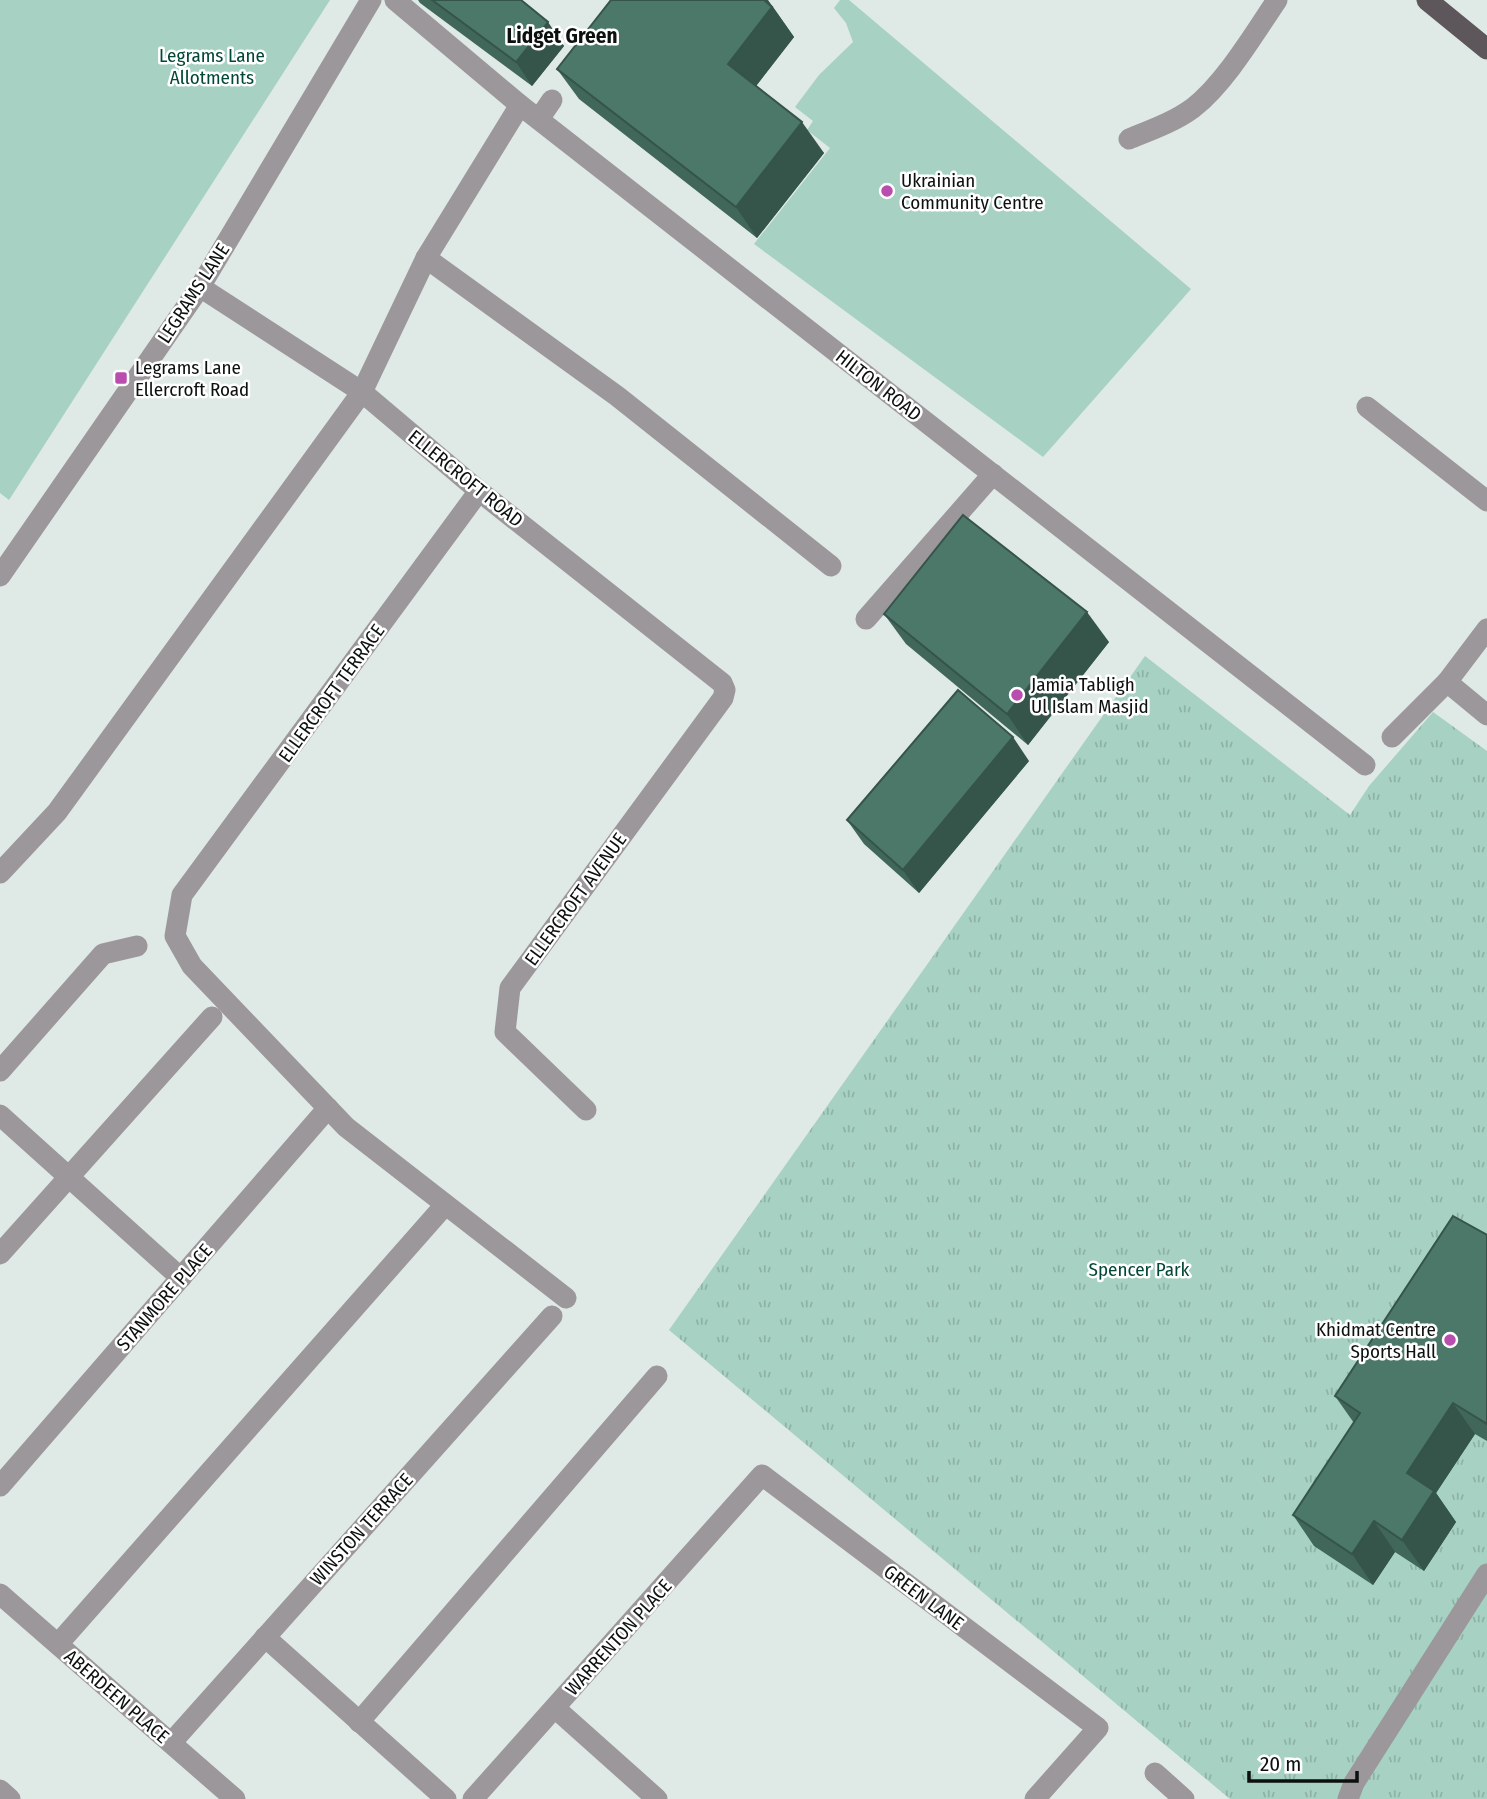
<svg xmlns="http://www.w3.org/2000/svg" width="1487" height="1799" viewBox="0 0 1487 1799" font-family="'Fira Sans Condensed',sans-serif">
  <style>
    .green { fill: #a6d1c3 }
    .park { fill: url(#park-tufts) }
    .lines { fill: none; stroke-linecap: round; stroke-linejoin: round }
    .minor { stroke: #9b979a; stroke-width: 21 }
    .major { stroke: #5d575c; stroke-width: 21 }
    .wall { fill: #41675b }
    .shaded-wall { fill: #35544a }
    .building { fill: #4c786a; stroke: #35544a; stroke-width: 2 }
    .poi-dot { fill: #b94eae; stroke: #fff; stroke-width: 2.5 }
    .labels { text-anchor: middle; stroke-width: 5; stroke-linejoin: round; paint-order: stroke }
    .park-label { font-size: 19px; fill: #034738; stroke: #fff }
    .poi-label { font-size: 19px; fill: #0c100f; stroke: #fff; text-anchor: start }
    .street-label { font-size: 19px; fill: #0c100f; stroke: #fff }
    .neighbourhood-label { font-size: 21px; font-weight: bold; fill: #0c100f; stroke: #fff }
  </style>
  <defs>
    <pattern id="park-tufts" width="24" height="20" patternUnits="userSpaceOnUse" patternTransform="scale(1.75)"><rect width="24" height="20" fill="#a6d1c3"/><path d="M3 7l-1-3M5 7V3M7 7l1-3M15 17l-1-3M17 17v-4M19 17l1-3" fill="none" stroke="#8eb2a6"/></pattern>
  </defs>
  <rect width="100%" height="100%" fill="#dfe9e6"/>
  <!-- green -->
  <g class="green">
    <polygon points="0,0 330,0 9,500 0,493"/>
    <polygon points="840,0 849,0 1191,289 1043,457 754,244 830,148 807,130 813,121 795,107 819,75 853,42 846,23 834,8"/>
  </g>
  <!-- park -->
  <polygon class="park" points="1145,656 1350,815 1369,786 1433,712 1487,751 1487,1799 1230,1799 669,1330"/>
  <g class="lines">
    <!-- minor -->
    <g class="minor">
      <polyline points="395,0 520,105 1365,765"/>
      <polyline points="539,119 552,100"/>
      <path d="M1129,139C1151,130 1174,122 1193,108C1225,83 1254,34 1277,0"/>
      <polyline points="426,258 617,396 831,566"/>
      <polyline points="200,287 362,392 479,491 722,683 725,690 723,698 510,988 505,1032 586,1110"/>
      <polyline points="1367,407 1487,501"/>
      <polyline points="479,491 182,895 175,936 192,966 346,1127 566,1298"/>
      <polyline points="0,576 200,287 371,0"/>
      <polyline points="866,619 993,474"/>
      <polyline points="1487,629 1447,682 1487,715"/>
      <polyline points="1392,737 1447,682"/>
      <polyline points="0,873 57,812 362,392 426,258 520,105"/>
      <polyline points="0,1071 103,954 137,946"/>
      <polyline points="0,1115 181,1278"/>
      <polyline points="0,1254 212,1017"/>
      <polyline points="0,1486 328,1108"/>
      <polyline points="0,1594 235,1799"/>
      <polyline points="265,1637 446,1799"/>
      <polyline points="58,1644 445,1205"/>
      <polyline points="555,1708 657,1799"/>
      <polyline points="359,1722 657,1376"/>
      <polyline points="171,1743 552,1316"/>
      <polyline points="1155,1773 1184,1799"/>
      <polyline points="0,1790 10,1799"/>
      <polyline points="473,1799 762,1475 1098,1728 1035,1799"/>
      <polyline points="1348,1799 1354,1783 1487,1574"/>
    </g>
    <!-- major -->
    <polyline class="major" points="1427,0 1487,49"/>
  </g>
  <!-- wall -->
  <g class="wall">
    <polygon points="418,0 521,0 564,46 532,86 420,3"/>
    <polygon points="773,7 794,37 756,86 824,153 757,238 579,99 557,69"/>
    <polygon points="884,614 1109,642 1028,745 906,644"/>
    <polygon points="1029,761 919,893 864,844 847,820"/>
    <polygon points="1487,1235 1487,1441 1475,1434 1436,1493 1456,1522 1424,1571 1395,1552 1373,1585 1314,1546 1293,1515 1354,1423 1335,1396"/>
  </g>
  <!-- shaded-wall -->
  <g class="shaded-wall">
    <polygon points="759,0 768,0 794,37 749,95 728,64"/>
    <polygon points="548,22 564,46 532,86 516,62"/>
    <polygon points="802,122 824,153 757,238 736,207"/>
    <polygon points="1087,612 1109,642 1028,745 1007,714"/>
    <polygon points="1013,737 1029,761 919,893 903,870"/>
    <polygon points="1453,1403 1475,1434 1436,1493 1456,1522 1424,1571 1402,1540 1407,1473"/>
    <polygon points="1374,1521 1395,1552 1373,1585 1352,1554"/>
  </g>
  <!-- building -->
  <g class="building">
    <polygon points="432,0 521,0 548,22 516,62"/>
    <polygon points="611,0 764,0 772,7 728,64 802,122 736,207 557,69"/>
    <polygon points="963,515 1087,612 1007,714 884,614"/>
    <polygon points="958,690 1013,737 903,870 847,820"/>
    <polygon points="1453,1216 1487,1235 1487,1424 1453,1403 1407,1473 1434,1491 1402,1540 1374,1521 1352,1554 1293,1515 1360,1413 1335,1396"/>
  </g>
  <!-- markers -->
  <g class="poi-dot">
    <circle cx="887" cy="191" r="7"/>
    <rect x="114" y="371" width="14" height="14" rx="3.5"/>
    <circle cx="1017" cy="695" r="7"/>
    <circle cx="1450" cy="1340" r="7"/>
  </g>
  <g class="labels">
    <!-- park labels -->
    <g class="park-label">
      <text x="212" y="62">Legrams Lane<tspan x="212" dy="22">Allotments</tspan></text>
      <text x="1139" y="1276">Spencer Park</text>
    </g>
    <!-- poi labels -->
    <g class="poi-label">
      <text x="901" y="187">Ukrainian<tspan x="901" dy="22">Community Centre</tspan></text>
      <text x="135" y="374">Legrams Lane<tspan x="135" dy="22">Ellercroft Road</tspan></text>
      <text x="1031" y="691">Jamia Tabligh<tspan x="1031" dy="22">Ul Islam Masjid</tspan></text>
      <text x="1436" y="1336" text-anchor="end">Khidmat Centre<tspan x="1436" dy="22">Sports Hall</tspan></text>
    </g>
    <!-- street labels -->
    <g class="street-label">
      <text transform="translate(193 293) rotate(-57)" y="7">LEGRAMS LANE</text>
      <text transform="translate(879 385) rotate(38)" y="7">HILTON ROAD</text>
      <text transform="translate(466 478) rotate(39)" y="7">ELLERCROFT ROAD</text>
      <text transform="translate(331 693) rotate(-54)" y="7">ELLERCROFT TERRACE</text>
      <text transform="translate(575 899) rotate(-54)" y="7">ELLERCROFT AVENUE</text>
      <text transform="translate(164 1297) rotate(-49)" y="7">STANMORE PLACE</text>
      <text transform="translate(361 1529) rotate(-48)" y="7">WINSTON TERRACE</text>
      <text transform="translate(924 1597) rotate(37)" y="7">GREEN LANE</text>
      <text transform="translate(618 1637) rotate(-48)" y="7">WARRENTON PLACE</text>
      <text transform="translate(117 1696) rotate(41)" y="7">ABERDEEN PLACE</text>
    </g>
    <!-- neighbourhood labels -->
    <g class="neighbourhood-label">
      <text x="562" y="43">Lidget Green</text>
    </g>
  </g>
  <!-- scale -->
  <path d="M1249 1771v10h108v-10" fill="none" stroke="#0c100f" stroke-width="3.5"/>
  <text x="1260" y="1771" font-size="21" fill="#0c100f" stroke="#ffffff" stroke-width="5" paint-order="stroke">20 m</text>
</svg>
